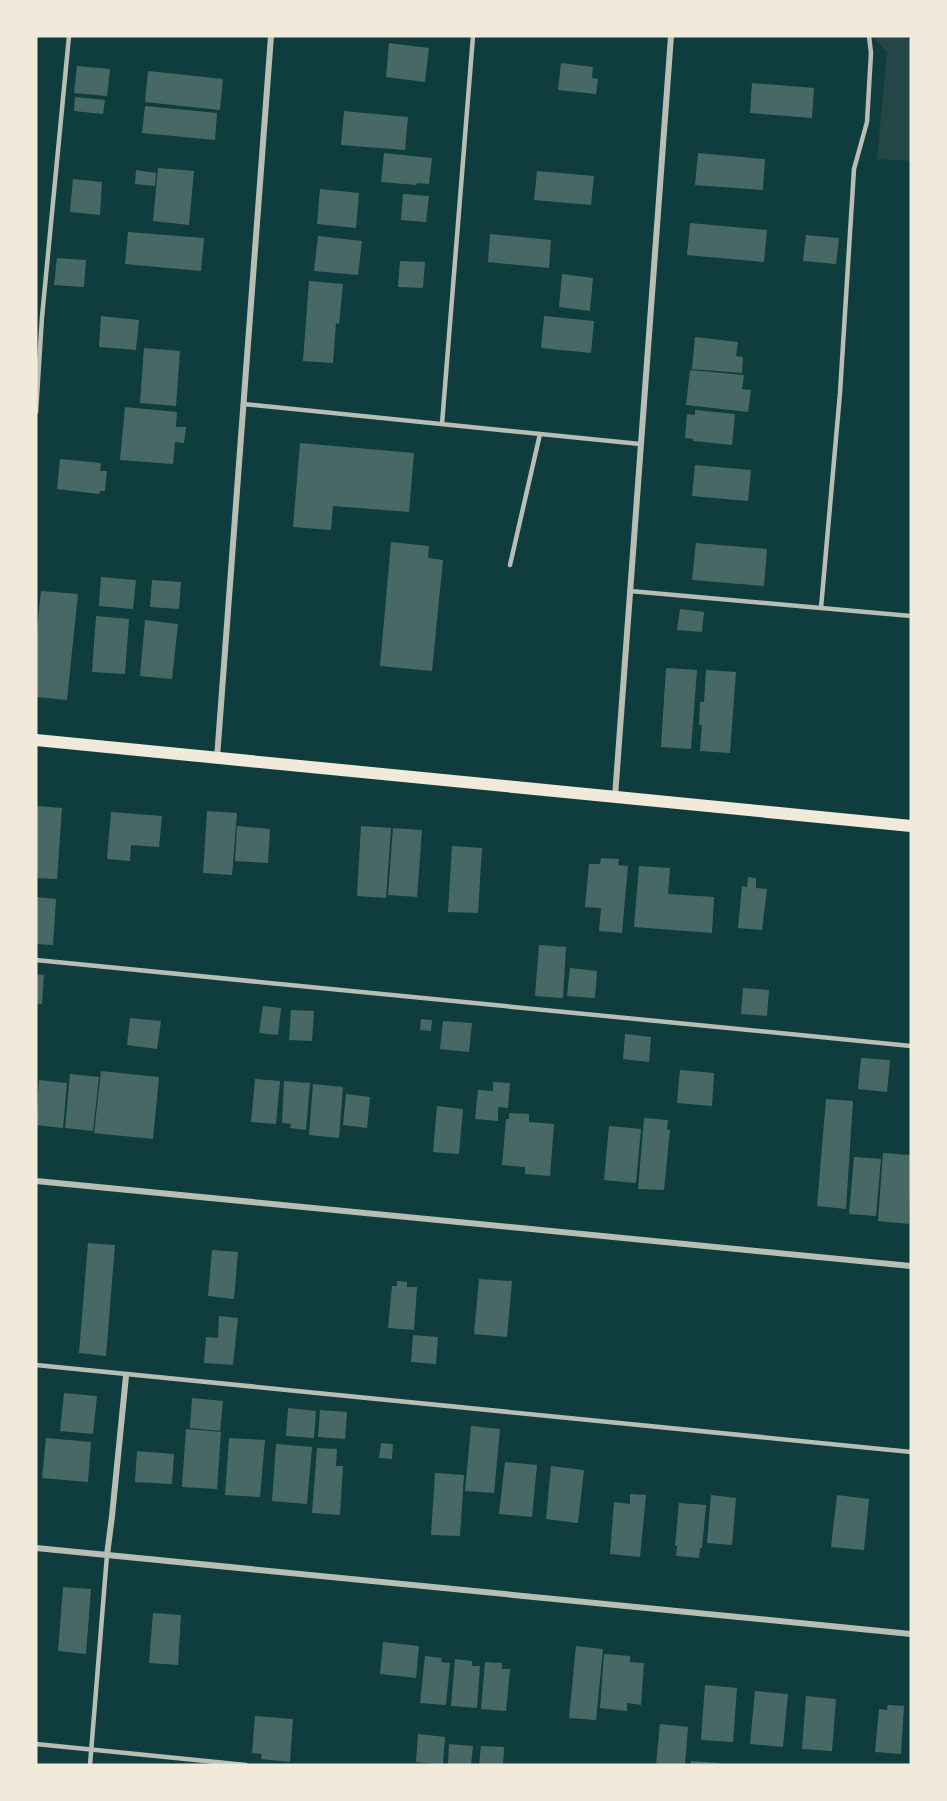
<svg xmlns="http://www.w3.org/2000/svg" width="947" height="1801" viewBox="0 0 947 1801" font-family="'Alegreya Sans',sans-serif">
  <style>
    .green { fill: #244646 }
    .building { fill: #486865 }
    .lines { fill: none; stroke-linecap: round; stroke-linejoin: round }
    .service { stroke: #b8beb3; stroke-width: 4.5 }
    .minor { stroke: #b8beb3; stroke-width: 6 }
    .secondary { stroke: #f1e9da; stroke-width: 12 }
  </style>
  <rect width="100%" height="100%" fill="#0f3d3e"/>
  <!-- green -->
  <polygon class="green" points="871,36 911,36 911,161 877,159 887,52"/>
  <!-- building -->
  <g class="building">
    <polygon points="389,43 429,48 425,82 386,77"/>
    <polygon points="561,63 593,67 592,78 598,79 596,94 558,90"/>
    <polygon points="77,66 110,69 107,96 74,93"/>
    <polygon points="148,71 223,79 220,110 145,102"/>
    <polygon points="752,83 814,88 812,118 750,113"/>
    <polygon points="75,97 105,100 103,114 74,111"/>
    <polygon points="145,106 217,113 215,140 142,133"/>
    <polygon points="344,111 408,117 405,150 341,145"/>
    <polygon points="384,153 432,158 429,184 417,183 416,185 381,182"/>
    <polygon points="698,153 765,159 763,190 695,185"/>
    <polygon points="158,168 194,171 189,225 153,221"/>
    <polygon points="136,170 156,173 155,186 135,184"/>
    <polygon points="537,171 594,176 591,205 534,200"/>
    <polygon points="73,179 102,182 100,215 70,212"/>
    <polygon points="320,189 359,193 356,228 317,224"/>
    <polygon points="403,194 429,196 426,222 401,220"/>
    <polygon points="690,223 767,230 764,262 687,255"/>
    <polygon points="128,232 204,238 201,271 125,264"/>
    <polygon points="490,234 551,240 549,268 488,262"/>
    <polygon points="806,235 839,238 836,264 803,261"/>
    <polygon points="318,236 362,241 358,275 314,271"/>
    <polygon points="57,258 86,260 84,287 54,285"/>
    <polygon points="400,261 425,262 423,288 398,287"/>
    <polygon points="562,274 593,278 590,311 559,307"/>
    <polygon points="309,281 343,284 339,324 336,323 333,363 303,361"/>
    <polygon points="101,316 139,320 136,350 99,347"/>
    <polygon points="544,316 594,321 591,353 541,348"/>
    <polygon points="695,337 738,342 736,356 743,357 742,373 692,369"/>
    <polygon points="144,348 180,351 176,406 140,403"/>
    <polygon points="690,370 744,375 742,389 751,390 748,412 686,405"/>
    <polygon points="125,407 177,412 176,427 186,427 184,443 175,442 173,464 120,460"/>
    <polygon points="695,410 735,414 732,445 693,441 693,439 685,438 687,414 695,415"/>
    <polygon points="300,443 414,453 409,512 333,506 331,530 293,527"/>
    <polygon points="60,459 101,463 100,471 107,471 105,491 100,491 99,494 57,489"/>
    <polygon points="695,465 751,470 748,501 692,496"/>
    <polygon points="391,542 429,546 428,558 443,560 432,671 380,666"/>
    <polygon points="696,543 767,549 764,586 692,580"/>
    <polygon points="101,577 136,580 133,609 99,606"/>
    <polygon points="152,580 181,582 179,609 150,607"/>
    <polygon points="41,591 78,594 67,700 36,697 36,640"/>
    <polygon points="680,609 704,612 702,632 677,630"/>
    <polygon points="96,616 129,619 125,674 92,672"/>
    <polygon points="145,620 178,624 172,679 140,676"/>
    <polygon points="666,668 697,670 691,749 661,747"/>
    <polygon points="706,670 736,672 730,753 700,751 702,725 699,725 700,702 704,702"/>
    <polygon points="36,806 62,808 57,879 36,878"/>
    <polygon points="207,811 237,813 232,875 203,873"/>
    <polygon points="111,812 162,816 159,847 131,845 130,861 107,859"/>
    <polygon points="237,826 270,829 268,863 235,861"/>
    <polygon points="361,826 391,828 386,898 357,896"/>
    <polygon points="393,828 422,830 417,897 388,895"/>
    <polygon points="452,846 482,848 478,913 448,912"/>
    <polygon points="601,858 619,859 618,865 628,866 622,933 599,931 601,908 585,907 589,864 600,864"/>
    <polygon points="639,866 670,868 668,894 714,897 712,933 634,927"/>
    <polygon points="748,877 756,878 756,888 767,889 762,930 738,928 742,886 747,887"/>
    <polygon points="36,897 56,899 53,945 36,944"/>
    <polygon points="539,945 566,947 563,998 535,996"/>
    <polygon points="570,968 597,971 595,998 567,996"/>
    <polygon points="36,974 44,975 42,1004 36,1004"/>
    <polygon points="743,988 769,990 767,1016 741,1014"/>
    <polygon points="263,1006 281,1008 278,1035 259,1033"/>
    <polygon points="291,1010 314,1011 312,1041 289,1040"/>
    <polygon points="130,1018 161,1021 157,1049 127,1045"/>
    <polygon points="421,1019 432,1020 431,1031 420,1030"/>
    <polygon points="443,1021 472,1023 469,1052 440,1049"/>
    <polygon points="625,1034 651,1037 649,1062 623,1059"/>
    <polygon points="861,1058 890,1060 887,1092 858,1089"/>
    <polygon points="680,1070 714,1073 712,1106 677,1103"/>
    <polygon points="101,1071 159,1077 153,1139 94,1133"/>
    <polygon points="70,1074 99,1077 93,1131 65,1128"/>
    <polygon points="255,1079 280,1081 276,1124 251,1122"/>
    <polygon points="39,1080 67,1083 63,1128 36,1125"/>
    <polygon points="284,1081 310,1083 306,1130 290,1128 291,1124 282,1123"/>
    <polygon points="493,1082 510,1083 508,1108 498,1107 498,1121 475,1119 478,1090 493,1091"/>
    <polygon points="313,1084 343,1087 339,1138 309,1135"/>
    <polygon points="346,1094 370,1097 367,1128 343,1125"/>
    <polygon points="826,1099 853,1101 846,1209 817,1206"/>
    <polygon points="437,1106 463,1109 459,1154 433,1152"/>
    <polygon points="509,1113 529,1114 529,1122 554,1124 550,1176 525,1174 525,1167 502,1165 506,1119 509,1119"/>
    <polygon points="644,1118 668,1120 667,1129 670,1130 664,1190 638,1189"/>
    <polygon points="609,1126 641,1129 636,1183 604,1180"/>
    <polygon points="883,1153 911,1155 909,1224 878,1221"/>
    <polygon points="854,1157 881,1159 876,1216 849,1214"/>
    <polygon points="88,1243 115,1245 106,1356 79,1353"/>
    <polygon points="212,1250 238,1252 234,1299 208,1296"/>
    <polygon points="479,1279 512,1281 507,1337 474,1334"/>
    <polygon points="397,1281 407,1282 407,1287 417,1287 414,1330 388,1328 392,1286 397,1286"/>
    <polygon points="219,1316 238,1318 233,1365 204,1363 206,1337 218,1338"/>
    <polygon points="413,1335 438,1337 436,1364 411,1362"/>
    <polygon points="64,1393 97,1396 93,1434 60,1431"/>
    <polygon points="192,1398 223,1401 220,1431 190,1428"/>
    <polygon points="288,1408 316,1411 314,1438 286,1436"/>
    <polygon points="320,1410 347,1412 345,1439 318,1437"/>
    <polygon points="471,1426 500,1429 494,1493 465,1491"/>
    <polygon points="186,1429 221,1432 217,1489 182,1487"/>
    <polygon points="46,1438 91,1442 88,1482 42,1478"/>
    <polygon points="229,1438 265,1440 260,1497 225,1495"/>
    <polygon points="381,1443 393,1444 392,1459 379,1458"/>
    <polygon points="276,1444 312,1447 307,1504 272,1501"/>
    <polygon points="317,1448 337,1449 336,1466 343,1466 340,1515 312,1513"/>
    <polygon points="137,1451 174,1454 172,1484 135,1482"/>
    <polygon points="505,1462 537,1465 532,1517 499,1514"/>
    <polygon points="551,1466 584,1470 578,1523 546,1519"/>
    <polygon points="435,1473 464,1475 460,1536 431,1535"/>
    <polygon points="630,1494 646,1495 640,1557 610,1554 614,1502 630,1504"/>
    <polygon points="711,1495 736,1498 732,1545 707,1543"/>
    <polygon points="837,1495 869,1499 864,1550 831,1547"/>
    <polygon points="679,1503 706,1505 702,1548 700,1548 699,1558 676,1556 677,1546 675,1546"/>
    <polygon points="63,1587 91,1589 86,1654 58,1651"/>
    <polygon points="153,1613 181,1615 178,1665 149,1663"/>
    <polygon points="383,1642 419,1646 416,1678 380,1674"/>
    <polygon points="576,1646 603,1649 596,1720 569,1718"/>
    <polygon points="604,1654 630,1656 630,1662 644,1663 641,1705 627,1703 627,1711 600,1708"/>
    <polygon points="425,1656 442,1658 441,1662 450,1663 446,1705 420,1703"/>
    <polygon points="455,1659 472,1661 472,1666 480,1666 477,1708 451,1706"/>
    <polygon points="485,1662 502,1663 502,1669 510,1669 506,1711 481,1709"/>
    <polygon points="705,1685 737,1688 733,1742 701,1740"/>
    <polygon points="755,1691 788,1694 783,1747 750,1744"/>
    <polygon points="806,1696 836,1699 832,1751 802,1749"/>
    <polygon points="888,1705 904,1706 901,1754 875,1752 879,1709 887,1710"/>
    <polygon points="255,1716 293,1719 290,1762 261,1759 262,1754 252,1753"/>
    <polygon points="660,1724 688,1727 685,1765 656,1765"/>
    <polygon points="418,1734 445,1737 443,1765 416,1762"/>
    <polygon points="449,1744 473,1746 471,1765 448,1765"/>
    <polygon points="481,1746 504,1747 503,1765 479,1765"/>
    <polygon points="691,1761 720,1763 720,1765 691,1765"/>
  </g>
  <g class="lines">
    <!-- service -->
    <g class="service">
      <polyline points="243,404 640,444"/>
      <polyline points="36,412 42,317 69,36"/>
      <polyline points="442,424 473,36"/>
      <polyline points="510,565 540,434"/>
      <polyline points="630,591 911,616"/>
      <polyline points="821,608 840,393 854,169 867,122 871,53 869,36"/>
      <polyline points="36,960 911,1046"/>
      <polyline points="36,1365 911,1452"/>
      <polyline points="36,1744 246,1765"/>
      <polyline points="90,1765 107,1555"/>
    </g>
    <!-- minor -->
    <g class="minor">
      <polyline points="217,758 271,36"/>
      <polyline points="615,797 671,36"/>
      <polyline points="36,1181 911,1266"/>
      <polyline points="36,1548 911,1634"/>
      <polyline points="107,1555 112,1516 126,1376"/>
    </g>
    <!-- secondary -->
    <polyline class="secondary" points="36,740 911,826"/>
  </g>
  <!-- border -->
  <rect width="947" height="1801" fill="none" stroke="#f1e9da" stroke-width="75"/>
</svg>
